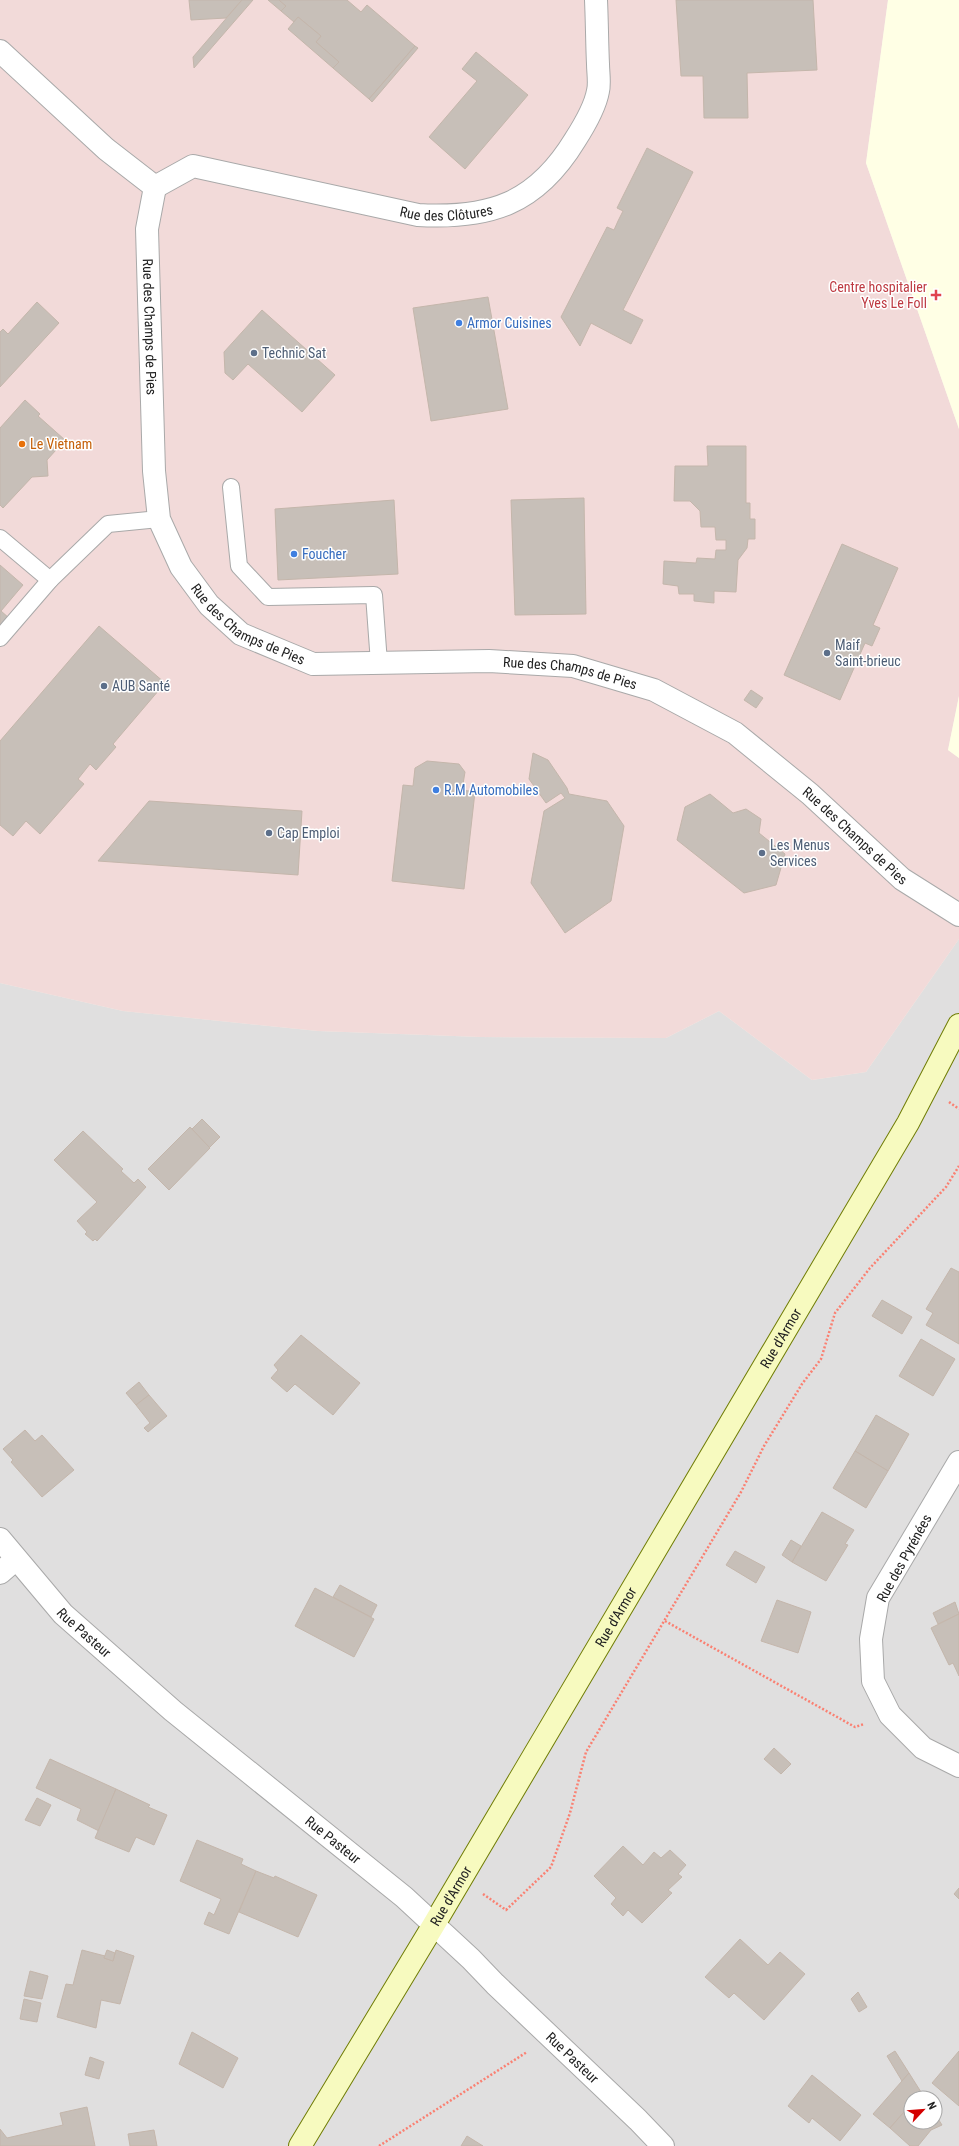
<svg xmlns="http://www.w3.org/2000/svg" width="959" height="2146" viewBox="0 0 959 2146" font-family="'Roboto Condensed',sans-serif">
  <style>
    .residential { fill: #e0dfdf; fill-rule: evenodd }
    .commercial { fill: #f2dad9 }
    .education { fill: #ffffe5 }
    .building { fill: #c7bfb8; stroke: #c4b6ab }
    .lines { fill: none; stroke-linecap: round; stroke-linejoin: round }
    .service-casing { stroke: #a9a9a9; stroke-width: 18 }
    .minor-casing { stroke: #a9a9a9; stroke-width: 24 }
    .tertiary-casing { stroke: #a9a9a9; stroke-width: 24 }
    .secondary-casing { stroke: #707d05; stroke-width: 24 }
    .path { stroke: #fa8072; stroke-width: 2.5; stroke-dasharray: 2 2; stroke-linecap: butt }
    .service { stroke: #fff; stroke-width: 16 }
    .minor { stroke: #fff; stroke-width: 22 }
    .tertiary { stroke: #fff; stroke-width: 22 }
    .secondary { stroke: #f7fabf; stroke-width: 22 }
    .health-dot { fill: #e0444e; stroke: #fff; stroke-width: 1.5 }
    .shop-dot { fill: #3f7fe0; stroke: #fff; stroke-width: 1.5 }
    .service-dot { fill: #5c6f8a; stroke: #fff; stroke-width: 1.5 }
    .food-dot { fill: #e8710a; stroke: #fff; stroke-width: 1.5 }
    .labels { text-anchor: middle; stroke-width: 3; stroke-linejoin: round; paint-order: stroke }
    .street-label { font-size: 14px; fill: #222; stroke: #fff }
    .health-label { font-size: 14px; fill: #be3a42; stroke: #fff; text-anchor: end }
    .shop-label { font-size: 14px; fill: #366cbe; stroke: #fff; text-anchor: start }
    .service-label { font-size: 14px; fill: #4e5e75; stroke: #fff; text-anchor: start }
    .food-label { font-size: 14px; fill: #c56008; stroke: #fff; text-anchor: start }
  </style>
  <rect width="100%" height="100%" fill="#f2efe9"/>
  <!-- residential -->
  <path class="residential" d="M959,939V2146H0V983L123,1011L318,1031L481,1037L666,1038L719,1011L812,1080L866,1072ZM911,2098H935V2122H911Z"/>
  <!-- commercial -->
  <polygon class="commercial" points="0,0 888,0 866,163 959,429 959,696 948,750 959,758 959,939 866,1072 812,1080 719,1011 666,1038 481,1037 318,1031 123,1011 0,983"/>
  <!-- education -->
  <g class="education">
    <polygon points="888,0 959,0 959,429 866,163"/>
    <polygon points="959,696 959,758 948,750"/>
  </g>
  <!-- building -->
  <g class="building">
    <polygon points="189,0 242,0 226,18 191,20"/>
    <polygon points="242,0 253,0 194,68 193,57"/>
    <polygon points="268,0 279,0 286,6 281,11"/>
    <polygon points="279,0 347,0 361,12 367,5 415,46 369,99 333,68 339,62 316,42 321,36 298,17 294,22 281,11 286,6"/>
    <polygon points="676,0 813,0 817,70 747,73 748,118 704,118 703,76 681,76"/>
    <polygon points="298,17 321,36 316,42 339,62 333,68 288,29"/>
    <polygon points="415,46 418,48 372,102 369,99"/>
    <polygon points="476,52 528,95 465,169 429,137 477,81 462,69"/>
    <polygon points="647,148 693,172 623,310 643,320 631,344 591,323 580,346 561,317 607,227 614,230 618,221 623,211 617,208"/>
    <polygon points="488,297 508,409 431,421 413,308"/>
    <polygon points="37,302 59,323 0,387 0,332 3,329 8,334"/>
    <polygon points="262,310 335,375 302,412 248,364 233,380 225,373 224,352"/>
    <polygon points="25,400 40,414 38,416 65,440 47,460 48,476 32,477 3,508 0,505 0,428"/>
    <polygon points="707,446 746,446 746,503 750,503 750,519 755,519 755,539 748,539 747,548 738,560 736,592 714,591 714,603 694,601 694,594 679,594 678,586 663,584 664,561 696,563 697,558 715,559 716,550 726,550 726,540 716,540 715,527 701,527 700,511 690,501 674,501 675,466 708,466"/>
    <polygon points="584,498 586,614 515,615 511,500"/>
    <polygon points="394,500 398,574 278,580 275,509"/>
    <polygon points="842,544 898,568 873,625 880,628 872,646 865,643 840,700 784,675"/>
    <polygon points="0,565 23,585 1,611 9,618 0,628"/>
    <polygon points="99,626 165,683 113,744 116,747 96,770 90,764 78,779 84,784 40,834 26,821 13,836 0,825 0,741"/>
    <polygon points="751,690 763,698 756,708 744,700"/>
    <polygon points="533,753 548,760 567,788 569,794 607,801 624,826 611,901 565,933 531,883 544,811 565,798 561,793 546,803 529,779"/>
    <polygon points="427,761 459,764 465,772 462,790 475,792 464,889 392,881 403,785 413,786 415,768"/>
    <polygon points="710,794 733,813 746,809 761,819 759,833 785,854 776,885 744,893 677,840 685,807"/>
    <polygon points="149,801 302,811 298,875 98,861"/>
    <polygon points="202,1119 220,1137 209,1148 192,1129"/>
    <polygon points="190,1127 210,1148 169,1190 148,1169"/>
    <polygon points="83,1131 123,1169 121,1171 134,1183 138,1179 146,1187 97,1241 95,1239 93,1241 85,1234 87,1232 77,1221 97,1202 54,1160"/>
    <polygon points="951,1268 959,1272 959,1344 926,1325 933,1313 926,1309"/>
    <polygon points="882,1300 912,1317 902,1334 872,1316"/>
    <polygon points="301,1335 360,1383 333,1415 295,1384 287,1392 271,1378 278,1370 274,1365"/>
    <polygon points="921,1339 955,1359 933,1396 899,1376"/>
    <polygon points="139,1382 149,1395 136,1405 126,1393"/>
    <polygon points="149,1395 167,1416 148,1432 144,1428 150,1423 136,1405"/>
    <polygon points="876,1415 909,1434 888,1471 855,1451"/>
    <polygon points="25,1430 35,1441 42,1435 74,1470 42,1497 11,1462 13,1460 3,1449"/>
    <polygon points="855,1451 888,1471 866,1508 833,1488"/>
    <polygon points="822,1512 854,1530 845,1544 848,1545 826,1581 792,1562"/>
    <polygon points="791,1540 801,1546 792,1562 782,1555"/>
    <polygon points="735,1551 765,1567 756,1583 726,1565"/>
    <polygon points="340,1585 377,1605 371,1617 333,1597"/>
    <polygon points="315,1588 374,1619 354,1657 295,1626"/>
    <polygon points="777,1600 811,1612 798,1653 761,1641"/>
    <polygon points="955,1602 959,1614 938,1624 933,1613"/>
    <polygon points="959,1614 959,1676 953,1663 949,1665 931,1628"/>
    <polygon points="774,1748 791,1764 781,1774 764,1759"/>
    <polygon points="50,1759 116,1789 99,1831 77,1820 81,1809 36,1788"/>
    <polygon points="116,1789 150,1805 148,1807 167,1815 154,1845 136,1837 129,1852 95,1838"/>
    <polygon points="37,1798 51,1805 40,1826 25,1820"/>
    <polygon points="197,1840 243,1859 241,1864 256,1871 229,1934 204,1924 209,1912 214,1915 221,1899 180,1881"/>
    <polygon points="623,1846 643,1865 654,1852 661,1858 670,1850 686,1865 678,1874 682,1877 668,1890 672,1893 642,1923 628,1910 623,1916 611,1904 616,1898 594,1876"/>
    <polygon points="256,1871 274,1878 275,1876 317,1895 298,1937 239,1912"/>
    <polygon points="959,1888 959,1899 954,1894"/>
    <polygon points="740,1939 768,1965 780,1952 805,1974 764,2020 734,1993 729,1998 705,1977"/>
    <polygon points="82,1950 105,1956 104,1958 113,1961 116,1950 134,1956 120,2004 101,2000 96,2028 57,2017 66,1984 73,1985"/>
    <polygon points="107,1950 115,1953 113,1961 104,1958"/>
    <polygon points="30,1971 48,1976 42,1999 24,1996"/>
    <polygon points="858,1992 867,2007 859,2012 851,1999"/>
    <polygon points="24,1999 41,2003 37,2022 20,2019"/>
    <polygon points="192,2032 238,2058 223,2088 179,2064"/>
    <polygon points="895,2051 909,2073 902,2081 887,2056"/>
    <polygon points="959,2051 959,2106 932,2083"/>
    <polygon points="90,2057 104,2062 99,2079 85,2075"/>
    <polygon points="909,2073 921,2092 916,2098 911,2098 911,2104 890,2128 873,2114"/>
    <polygon points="812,2075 861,2115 840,2141 812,2118 809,2123 788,2106"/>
    <polygon points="921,2092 925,2098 916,2098"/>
    <polygon points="911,2104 911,2122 935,2122 935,2114 942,2125 931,2130 918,2146 910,2146 890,2128"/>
    <polygon points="87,2107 95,2146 0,2146 0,2129 7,2138 63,2125 60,2113"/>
    <polygon points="154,2130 157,2146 130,2146 128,2134"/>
    <polygon points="467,2136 483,2146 461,2146"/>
  </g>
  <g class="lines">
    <defs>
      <g id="service">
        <polyline points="231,487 239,566 268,597 374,595 379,663"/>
        <polyline points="0,538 50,580"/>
        <polyline points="0,638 50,580 108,524 159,519"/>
      </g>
      <g id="minor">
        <path id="s1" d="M0,51L106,149L155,187L147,229L154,471L159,519L181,567L209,605L241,634L313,664L489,661L573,666L654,690L735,733L810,794L902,879L959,915"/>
        <path id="s2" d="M155,187L193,166L418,215C490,219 536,204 575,140C584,126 595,108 598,91C600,83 598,72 598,64C597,43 597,21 596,0"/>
        <polyline points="959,1462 878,1598 871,1639 873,1681 890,1715 923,1748 959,1766"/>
        <polyline points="0,1573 15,1560"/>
      </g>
      <g id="tertiary">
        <path id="s3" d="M0,1539L63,1614L173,1711L404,1897L471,1959L495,1984L638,2120L663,2146"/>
      </g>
      <g id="secondary">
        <path id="s4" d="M300,2146L433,1926L908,1123L959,1025"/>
      </g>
    </defs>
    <!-- service casing -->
    <use href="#service" class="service-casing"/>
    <!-- minor casing -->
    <use href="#minor" class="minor-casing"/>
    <!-- tertiary casing -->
    <use href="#tertiary" class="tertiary-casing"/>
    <!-- secondary casing -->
    <use href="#secondary" class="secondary-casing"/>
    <!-- path -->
    <g class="path">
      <polyline points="949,1102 959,1109"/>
      <polyline points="665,1621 855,1727 864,1724"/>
      <polyline points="483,1894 506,1910 551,1867 570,1813 586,1752 741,1492 764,1446 802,1384 821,1359 835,1313 870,1268 946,1187 959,1166"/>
      <polyline points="379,2146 527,2052"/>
    </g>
    <!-- service -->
    <use href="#service" class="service"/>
    <!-- minor -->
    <use href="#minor" class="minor"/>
    <!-- tertiary -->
    <use href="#tertiary" class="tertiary"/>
    <!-- secondary -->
    <use href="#secondary" class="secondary"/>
  </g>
  <!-- markers -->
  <path class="health-dot" d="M934 289h4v4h4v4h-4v4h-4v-4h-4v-4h4z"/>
  <g class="shop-dot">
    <circle cx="459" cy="323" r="4"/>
    <circle cx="294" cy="554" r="4"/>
    <circle cx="436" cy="790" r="4"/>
  </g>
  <g class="service-dot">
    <circle cx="254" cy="353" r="4"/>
    <circle cx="827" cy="653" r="4"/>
    <circle cx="104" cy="686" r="4"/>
    <circle cx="269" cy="833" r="4"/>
    <circle cx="762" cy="853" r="4"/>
  </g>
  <circle class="food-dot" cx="22" cy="444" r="4"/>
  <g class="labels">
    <!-- street labels -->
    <g class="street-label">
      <text dy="5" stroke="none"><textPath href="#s2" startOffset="302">Rue des Clôtures</textPath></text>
      <text dy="5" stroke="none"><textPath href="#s1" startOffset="347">Rue des Champs de Pies</textPath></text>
      <text dy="5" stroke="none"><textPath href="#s1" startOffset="683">Rue des Champs de Pies</textPath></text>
      <text dy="5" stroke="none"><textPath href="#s1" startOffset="1019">Rue des Champs de Pies</textPath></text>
      <text dy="5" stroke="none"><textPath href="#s1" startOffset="1355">Rue des Champs de Pies</textPath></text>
      <text dy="5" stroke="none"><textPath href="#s4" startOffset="940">Rue d'Armor</textPath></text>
      <text transform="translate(904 1558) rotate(-61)" y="5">Rue des Pyrénées</text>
      <text dy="5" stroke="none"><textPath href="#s4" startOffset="616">Rue d'Armor</textPath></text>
      <text dy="5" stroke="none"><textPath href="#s3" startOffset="126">Rue Pasteur</textPath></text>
      <text dy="5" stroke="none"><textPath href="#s3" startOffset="450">Rue Pasteur</textPath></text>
      <text dy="5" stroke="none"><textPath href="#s4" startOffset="292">Rue d'Armor</textPath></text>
      <text dy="5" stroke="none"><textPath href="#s3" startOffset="774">Rue Pasteur</textPath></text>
    </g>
    <!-- health labels -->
    <g class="health-label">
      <text x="927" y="292">Centre hospitalier<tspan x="927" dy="16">Yves Le Foll</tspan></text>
    </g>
    <!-- shop labels -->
    <g class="shop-label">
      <text x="467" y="328">Armor Cuisines</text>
      <text x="302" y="559">Foucher</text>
      <text x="444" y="795">R.M Automobiles</text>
    </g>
    <!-- service labels -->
    <g class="service-label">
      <text x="262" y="358">Technic Sat</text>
      <text x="835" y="650">Maif<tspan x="835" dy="16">Saint-brieuc</tspan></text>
      <text x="112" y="691">AUB Santé</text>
      <text x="277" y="838">Cap Emploi</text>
      <text x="770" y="850">Les Menus<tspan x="770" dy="16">Services</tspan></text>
    </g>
    <!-- food labels -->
    <g class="food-label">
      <text x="30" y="449">Le Vietnam</text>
    </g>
  </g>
  <!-- north arrow -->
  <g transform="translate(923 2110) rotate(64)"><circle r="19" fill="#ffffff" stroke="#a7a7a7"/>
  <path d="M0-3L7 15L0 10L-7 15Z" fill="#d40000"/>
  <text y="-6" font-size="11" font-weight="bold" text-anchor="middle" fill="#222222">N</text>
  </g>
</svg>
